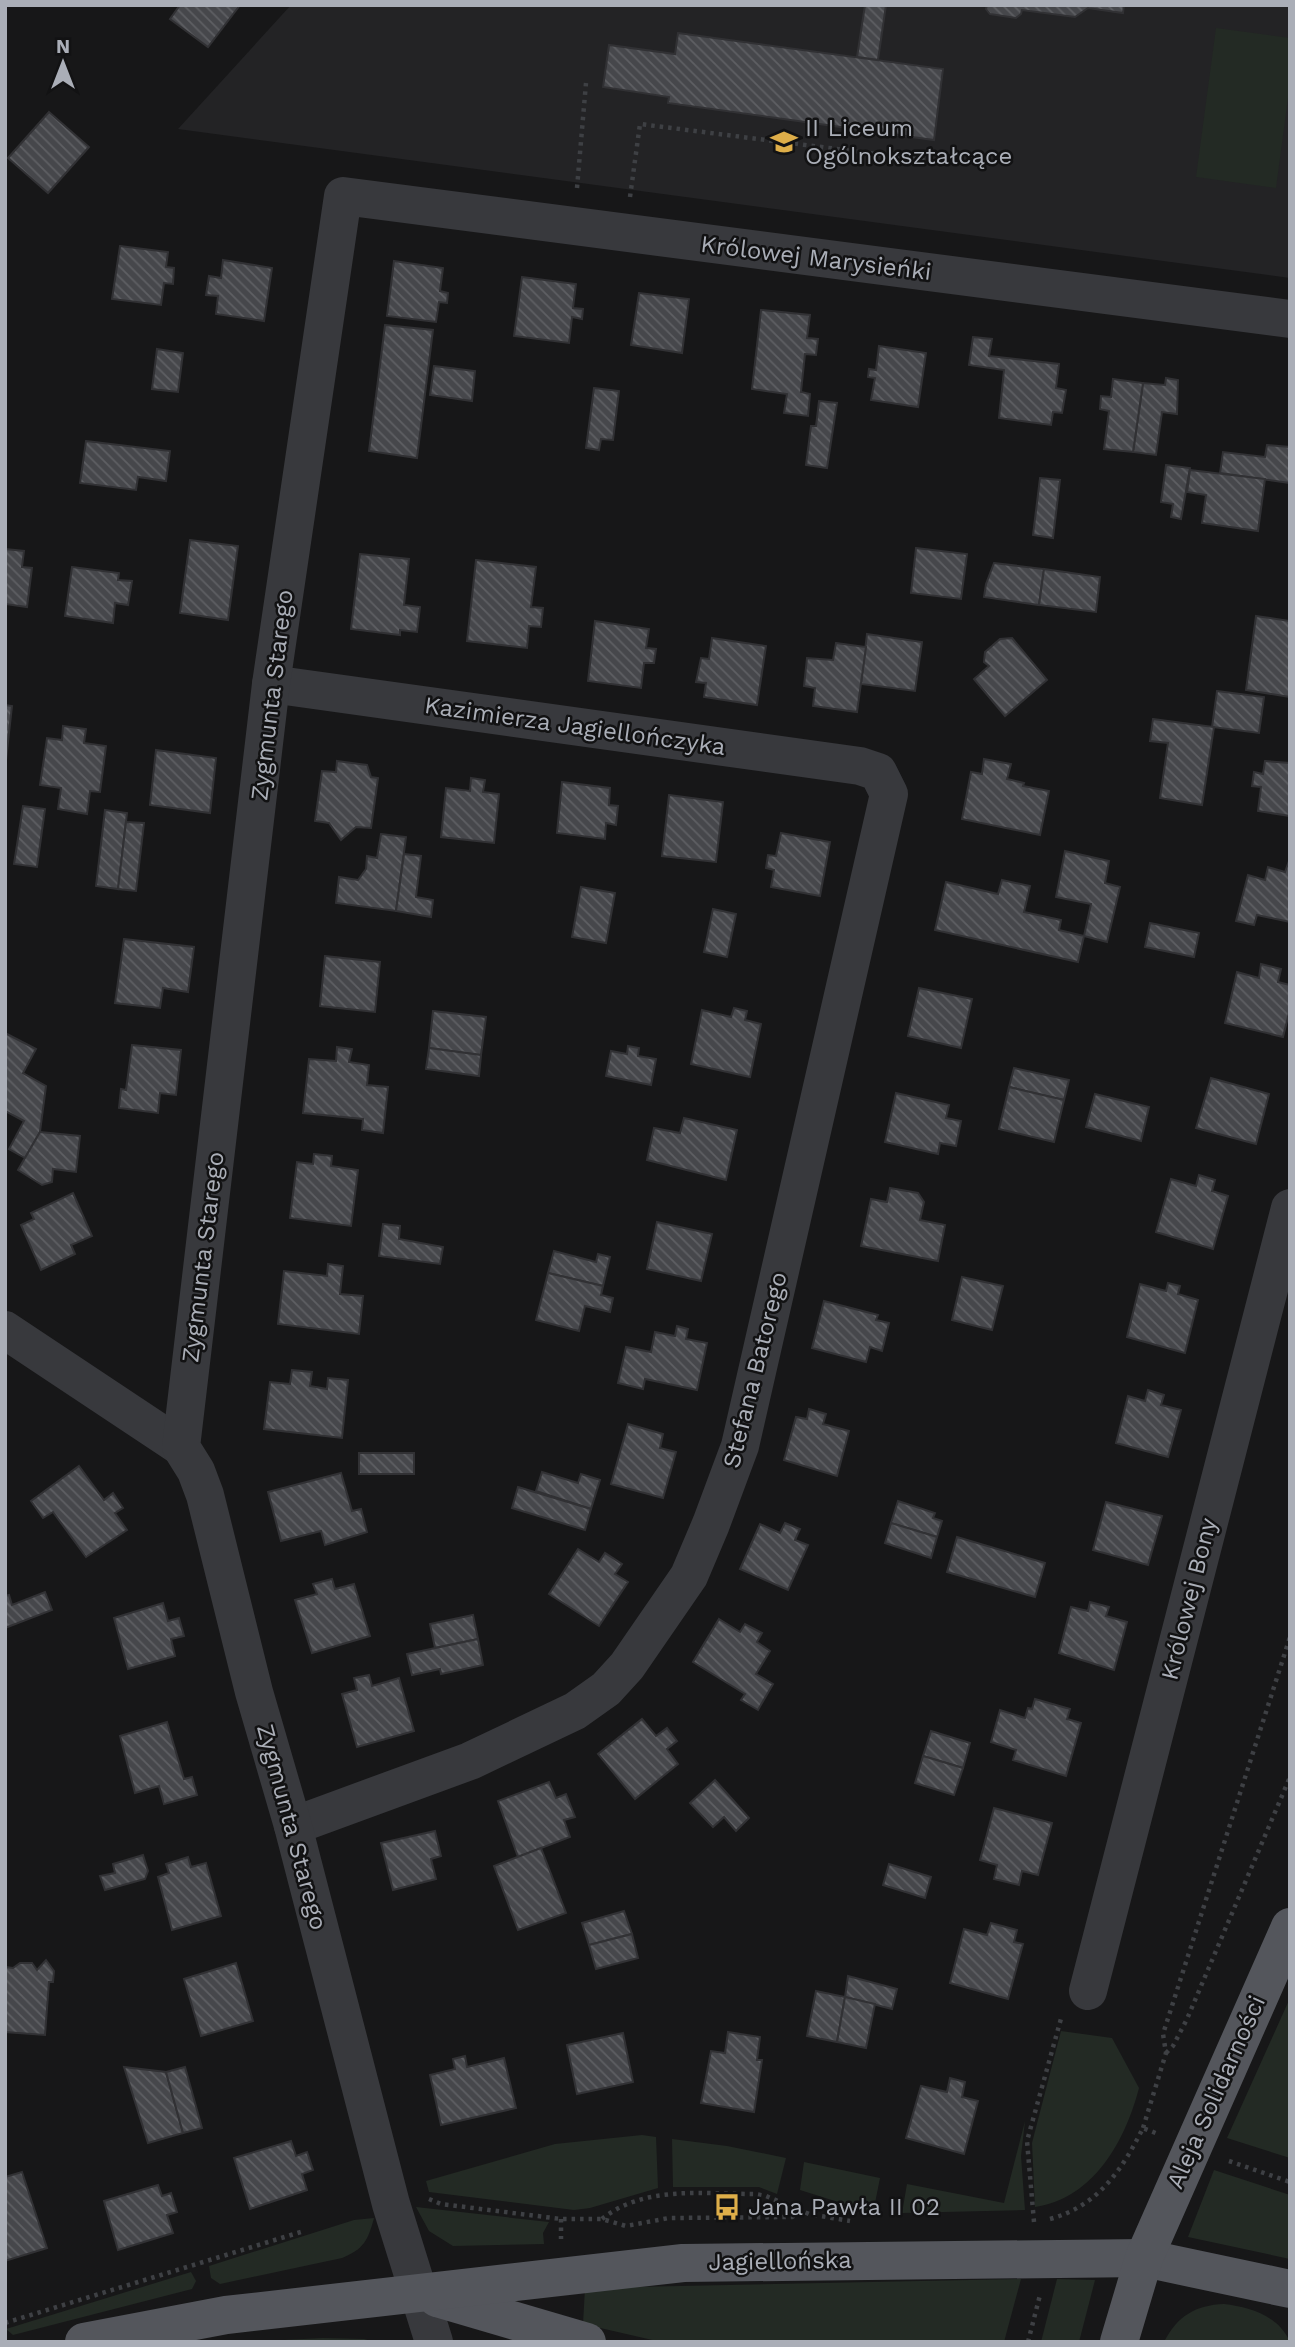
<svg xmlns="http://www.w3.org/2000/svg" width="1295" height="2347" viewBox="0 0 1295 2347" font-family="'Work Sans',sans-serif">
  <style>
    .built { fill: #232325 }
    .green { fill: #232a24 }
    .building { fill: url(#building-back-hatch); stroke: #313134; stroke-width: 2 }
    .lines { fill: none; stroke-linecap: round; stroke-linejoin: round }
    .path { stroke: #3e4044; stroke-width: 4.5; stroke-dasharray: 3.5 5; stroke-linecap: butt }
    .street { stroke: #38393d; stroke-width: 38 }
    .primary { stroke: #54565c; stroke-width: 38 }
    .labels { text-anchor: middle; stroke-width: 5; stroke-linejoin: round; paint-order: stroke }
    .poi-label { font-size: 24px; fill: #aaaeb7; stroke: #121213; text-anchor: start }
    .street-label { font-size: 24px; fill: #aaaeb7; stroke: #121213 }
  </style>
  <defs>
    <pattern id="building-back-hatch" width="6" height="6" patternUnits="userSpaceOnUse" patternTransform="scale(1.75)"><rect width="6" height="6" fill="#46474b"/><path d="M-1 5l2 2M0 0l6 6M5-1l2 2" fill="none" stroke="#5e5f63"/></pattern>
  </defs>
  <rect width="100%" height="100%" fill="#171718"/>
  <!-- built -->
  <polygon class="built" points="291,5 1290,5 1290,278 178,129"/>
  <!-- green -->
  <g class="green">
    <polygon points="1216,28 1290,38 1290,83 1276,188 1196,177"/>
    <polygon points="1290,1998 1290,2158 1227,2138"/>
    <path d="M1061,2031L1112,2038L1139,2088C1125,2141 1094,2198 1035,2207L1032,2143Z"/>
    <polygon points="1025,2121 1021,2156 1025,2210 902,2213 907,2184 1004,2203"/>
    <polygon points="642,2135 656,2137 658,2188 590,2208 574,2210 429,2192 426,2181 555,2144"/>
    <polygon points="672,2139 727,2146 786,2158 777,2194 759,2187 673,2187"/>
    <polygon points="804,2162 880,2178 873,2213 800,2190"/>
    <polygon points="1214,2170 1290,2195 1290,2259 1188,2237"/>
    <polygon points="416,2207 549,2222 543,2233 544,2244 453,2246 429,2231"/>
    <path d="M374,2218C368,2240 364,2249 342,2258L220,2284L211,2278L209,2266L354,2220Z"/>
    <polygon points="191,2272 196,2281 192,2289 13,2335 6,2329"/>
    <polygon points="1021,2279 1004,2342 661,2342 583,2324 585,2288"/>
    <polygon points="1057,2279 1095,2280 1079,2342 1041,2342"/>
    <path d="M1224,2304C1249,2307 1278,2315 1290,2342H1164C1177,2316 1196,2305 1224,2304Z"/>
    <polygon points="323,2338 364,2339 375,2342 246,2342"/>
  </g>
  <!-- building -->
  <g class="building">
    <polygon points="180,5 240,5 208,47 170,19"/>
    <polygon points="865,5 886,5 878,60 857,57"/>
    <polygon points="987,5 1124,5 1123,13 1088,8 1075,17 1022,10 1021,14 1016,18 990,14 986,9"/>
    <polygon points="678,33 943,69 934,140 668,103 669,97 603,87 609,45 675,54"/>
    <polygon points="49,112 89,147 48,193 8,158"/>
    <polygon points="120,246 168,252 166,267 174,268 173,284 164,283 161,305 112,299"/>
    <polygon points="223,260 272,268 264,321 216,314 218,296 206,295 209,276 221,278"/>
    <polygon points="394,261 443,268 440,291 448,293 447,303 439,302 436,322 387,316"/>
    <polygon points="522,277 576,284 573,308 583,309 582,319 572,317 569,343 514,336"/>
    <polygon points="639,293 689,299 682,353 631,345"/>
    <polygon points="761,310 810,315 807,338 818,339 816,355 805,354 801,392 810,394 808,416 784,413 787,394 752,389"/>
    <polygon points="385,325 433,330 417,458 369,451"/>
    <polygon points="973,337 992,339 989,356 1059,364 1056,388 1066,390 1062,413 1053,412 1051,425 999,418 1004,370 969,365"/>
    <polygon points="879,346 926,353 918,407 871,400 875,378 868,377 869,369 876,370"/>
    <polygon points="157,349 183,353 178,392 152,389"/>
    <polygon points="434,366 475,371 472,401 430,395"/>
    <polygon points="1166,378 1178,380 1177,414 1162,412 1156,455 1133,452 1143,383 1165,385"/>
    <polygon points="1113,379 1143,383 1133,452 1104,449 1109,411 1100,409 1101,396 1111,397"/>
    <polygon points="594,388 619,391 613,440 601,439 599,450 586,448"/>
    <polygon points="819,401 837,403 827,468 806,465 811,426 816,426"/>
    <polygon points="86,441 170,451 166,481 138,477 136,490 80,483"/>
    <polygon points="1267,445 1290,447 1290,483 1220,473 1223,452 1265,457"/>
    <polygon points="1166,465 1190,468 1181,519 1171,517 1173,504 1161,502"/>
    <polygon points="1190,470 1265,479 1258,531 1202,523 1206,495 1187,492"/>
    <polygon points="1040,478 1060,480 1053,538 1033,535"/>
    <polygon points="190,540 238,546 228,620 180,613"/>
    <polygon points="916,548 967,554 961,599 911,593"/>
    <polygon points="5,549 24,551 22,567 32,568 27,607 5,604"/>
    <polygon points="360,554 409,559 404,605 420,607 417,632 400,630 400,635 351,629"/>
    <polygon points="476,560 536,567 531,607 543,608 541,627 529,626 527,648 467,641"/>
    <polygon points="994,563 1044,569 1039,605 984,597 986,584"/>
    <polygon points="72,567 119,573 118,580 132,581 128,605 115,603 113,623 65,616"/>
    <polygon points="1044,569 1100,577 1096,612 1039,605"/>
    <polygon points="1256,616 1290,621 1290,697 1246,690"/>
    <polygon points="595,621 649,629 646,648 656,649 654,663 644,663 641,688 588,681"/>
    <polygon points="867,634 922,642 915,691 861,684"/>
    <polygon points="712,638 766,646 757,705 704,697 706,683 696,682 701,658 709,659"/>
    <polygon points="1012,638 1047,680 1005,716 974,679 989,666 984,662 985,652 1000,639"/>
    <polygon points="836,643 866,647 857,712 813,706 815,688 804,686 807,658 833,660"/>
    <polygon points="1217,691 1264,697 1259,733 1212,727"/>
    <polygon points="5,705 12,706 6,760 5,760"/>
    <polygon points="1153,719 1214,727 1202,805 1160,798 1168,743 1150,741"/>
    <polygon points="63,726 86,729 84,743 106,746 100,792 90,791 87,814 58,809 61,788 40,785 47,738 62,740"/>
    <polygon points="156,750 216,758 210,813 150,805"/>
    <polygon points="984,759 1011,764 1007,779 1024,783 1023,786 1049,791 1040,835 962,819 971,772 982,774"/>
    <polygon points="337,761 367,765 371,777 378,778 371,828 356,827 341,840 329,823 315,821 322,771 336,772"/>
    <polygon points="1265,761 1290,763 1290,816 1258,811 1261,787 1252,786 1254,772 1263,774"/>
    <polygon points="471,778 485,780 483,792 499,794 494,843 441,837 446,788 470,791"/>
    <polygon points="562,782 610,788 609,805 618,806 616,825 606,823 605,839 557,833"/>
    <polygon points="669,795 723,802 716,862 662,856"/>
    <polygon points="23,806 45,809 37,867 14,864"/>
    <polygon points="105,810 127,813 118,889 96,886"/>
    <polygon points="126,822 144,823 136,891 118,889"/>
    <polygon points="781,833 830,842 820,896 771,887 774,870 766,868 768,855 776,856"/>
    <polygon points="381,834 406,837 396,911 336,903 339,877 358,880 366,869 367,856 377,858"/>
    <polygon points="1065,851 1109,861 1105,883 1120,887 1107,942 1084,936 1091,904 1056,897"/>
    <polygon points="404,854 421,856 416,897 433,900 431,917 396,911"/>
    <polygon points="1289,861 1290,922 1257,915 1254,925 1236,921 1248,875 1265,880 1268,867 1285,872"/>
    <polygon points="1002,880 1030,886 1024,912 1061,920 1059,930 1084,936 1078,962 935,930 946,882 998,894"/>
    <polygon points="581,887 615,893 606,943 572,937"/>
    <polygon points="713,909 736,914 727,957 704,952"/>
    <polygon points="1150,923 1199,933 1194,957 1145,947"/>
    <polygon points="124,939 194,947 188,992 163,988 160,1008 115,1003"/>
    <polygon points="325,956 380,962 375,1012 320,1006"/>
    <polygon points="1261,964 1281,969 1278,982 1290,985 1290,1009 1283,1037 1225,1023 1237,972 1259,978"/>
    <polygon points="919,988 972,999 961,1048 908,1036"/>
    <polygon points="734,1008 747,1011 745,1020 761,1024 750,1077 691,1064 702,1010 731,1017"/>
    <polygon points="433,1011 486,1017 481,1055 429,1048"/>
    <polygon points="5,1033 36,1049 23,1073 46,1086 40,1132 25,1158 9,1149 24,1121 5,1111"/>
    <polygon points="132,1045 181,1050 176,1095 160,1093 158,1113 119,1108 121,1089 126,1090"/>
    <polygon points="628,1046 639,1048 638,1056 656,1059 651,1085 606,1076 611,1051 627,1054"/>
    <polygon points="337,1047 352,1049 349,1062 369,1065 367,1085 388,1087 383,1133 362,1130 363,1119 303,1113 309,1059 336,1061"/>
    <polygon points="429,1048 481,1055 479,1076 426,1069"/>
    <polygon points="1014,1068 1069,1080 1064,1100 1009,1087"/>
    <polygon points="1211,1078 1269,1094 1256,1144 1196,1128"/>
    <polygon points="1009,1087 1064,1100 1054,1142 999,1129"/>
    <polygon points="896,1093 949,1105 946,1118 961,1121 956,1146 940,1143 938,1154 885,1142"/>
    <polygon points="1095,1094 1149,1107 1141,1141 1086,1127"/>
    <polygon points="684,1118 737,1130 726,1180 647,1160 654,1128 680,1133"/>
    <polygon points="40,1132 80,1136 76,1172 53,1169 52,1182 42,1185 18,1170"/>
    <polygon points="314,1154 332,1156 331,1166 358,1170 351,1226 290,1218 297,1162 313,1164"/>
    <polygon points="1199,1175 1215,1180 1212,1191 1228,1196 1213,1249 1156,1232 1171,1179 1196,1186"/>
    <polygon points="890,1188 918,1193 924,1202 920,1220 945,1225 938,1261 861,1246 871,1199 887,1202"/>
    <polygon points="73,1193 92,1236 71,1245 75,1254 41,1270 21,1225 34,1219 31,1213"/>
    <polygon points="657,1222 712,1234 701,1281 647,1269"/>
    <polygon points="383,1224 400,1226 399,1239 443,1247 440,1264 379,1256"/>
    <polygon points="554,1251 596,1262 598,1254 610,1257 603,1286 548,1273"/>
    <polygon points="328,1264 343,1266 340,1294 363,1296 359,1334 278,1324 284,1271 327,1276"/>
    <polygon points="548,1273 603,1286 601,1295 613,1298 610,1312 585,1306 579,1331 536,1320"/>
    <polygon points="962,1277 1003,1286 992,1330 952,1320"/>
    <polygon points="1168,1283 1180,1286 1178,1294 1198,1300 1185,1353 1127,1337 1140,1284 1166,1291"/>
    <polygon points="824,1301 878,1315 876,1320 889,1323 882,1351 870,1347 866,1362 812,1348"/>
    <polygon points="677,1326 688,1329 686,1339 707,1343 697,1390 645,1379 643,1389 618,1383 626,1347 651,1352 655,1332 675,1336"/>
    <polygon points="292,1370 312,1372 310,1386 327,1389 328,1378 348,1380 342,1438 264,1429 270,1382 290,1384"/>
    <polygon points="1148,1390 1164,1395 1161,1405 1181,1410 1168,1457 1116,1443 1128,1396 1145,1401"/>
    <polygon points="809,1409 826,1414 823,1424 849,1431 837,1476 784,1460 796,1417 807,1419"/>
    <polygon points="628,1424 663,1434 660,1448 676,1452 663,1498 611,1484"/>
    <rect x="359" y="1453" width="55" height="21"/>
    <polygon points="79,1466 104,1500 113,1493 123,1508 115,1513 127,1530 86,1557 53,1512 43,1518 31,1501"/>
    <polygon points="542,1472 578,1483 581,1474 600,1480 591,1509 536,1491"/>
    <polygon points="341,1473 352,1511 361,1509 367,1532 325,1545 321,1531 281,1541 268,1492"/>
    <polygon points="518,1487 591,1509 585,1530 512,1508"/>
    <polygon points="898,1501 935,1513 933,1518 942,1521 937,1537 891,1523"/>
    <polygon points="1106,1502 1162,1516 1148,1565 1093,1550"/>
    <polygon points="785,1523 800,1529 795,1540 808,1545 788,1590 740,1569 760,1524 780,1533"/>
    <polygon points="891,1523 937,1537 931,1558 885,1543"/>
    <polygon points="957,1537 1045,1563 1035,1597 947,1572"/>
    <polygon points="578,1549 599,1562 605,1553 622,1564 615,1574 628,1582 599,1626 549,1594"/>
    <polygon points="332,1579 335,1589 354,1584 370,1636 312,1653 295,1600 317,1594 313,1584"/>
    <polygon points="45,1592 52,1610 5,1628 5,1596 9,1595 12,1605"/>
    <polygon points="1090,1602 1109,1607 1106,1616 1127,1622 1114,1670 1059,1653 1071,1607 1088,1611"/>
    <polygon points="163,1603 168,1621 179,1618 184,1636 171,1639 175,1656 128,1669 114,1618"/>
    <polygon points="473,1615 478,1639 435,1648 430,1624"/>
    <polygon points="719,1619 740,1632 745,1624 762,1633 757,1642 770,1651 756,1674 773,1684 758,1710 741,1700 745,1694 693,1662"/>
    <polygon points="478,1639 483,1665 441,1674 440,1669 412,1675 407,1654"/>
    <polygon points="369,1675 372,1686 399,1678 414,1731 357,1747 342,1694 357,1690 354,1678"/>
    <polygon points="1035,1699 1070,1709 1067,1719 1081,1723 1066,1776 1013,1760 1016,1750 991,1742 1000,1710 1025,1718 1028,1708 1032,1709"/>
    <polygon points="642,1719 656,1736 667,1728 677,1741 667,1749 678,1764 635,1799 598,1754"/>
    <polygon points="167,1722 184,1779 192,1777 197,1795 164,1804 159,1786 135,1793 120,1736"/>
    <polygon points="931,1731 970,1743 963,1768 923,1756"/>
    <polygon points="923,1756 963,1768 954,1795 915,1783"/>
    <polygon points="715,1780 749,1818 736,1831 724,1817 713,1827 690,1803"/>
    <polygon points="549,1782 556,1798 566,1794 575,1817 564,1820 570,1837 518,1857 498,1801"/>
    <polygon points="994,1808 1052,1823 1038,1875 1022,1871 1019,1885 994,1879 997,1865 980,1860"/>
    <polygon points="435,1831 441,1856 431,1859 436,1879 393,1890 381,1843"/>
    <polygon points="541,1848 566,1913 518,1930 494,1866"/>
    <polygon points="143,1855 148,1871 145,1879 105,1890 100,1876 115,1873 113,1864"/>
    <polygon points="188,1857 191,1867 206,1863 221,1916 172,1930 158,1877 169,1873 166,1864"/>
    <polygon points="889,1864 931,1877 925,1898 883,1885"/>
    <polygon points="624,1911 632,1934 589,1945 582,1923"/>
    <polygon points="991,1923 1017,1930 1014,1942 1023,1944 1008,1999 950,1983 964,1929 987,1935"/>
    <polygon points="632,1934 638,1958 596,1969 589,1945"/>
    <polygon points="46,1960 54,1971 53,1982 49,1982 45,2035 5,2032 5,1967 13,1968 20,1963 32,1963 37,1970"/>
    <polygon points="236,1963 253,2021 201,2036 184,1979"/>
    <polygon points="848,1976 897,1989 892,2009 845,1997"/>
    <polygon points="816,1991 845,1997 837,2042 807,2036"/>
    <polygon points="845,1997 875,2004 866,2048 837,2042"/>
    <polygon points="728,2032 760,2037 757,2060 762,2060 754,2112 701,2103 711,2051 725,2053"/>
    <polygon points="623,2033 633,2082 577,2094 567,2045"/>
    <polygon points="465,2056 467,2067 504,2058 516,2108 441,2125 430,2075 455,2069 453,2059"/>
    <polygon points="124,2067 166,2072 183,2133 148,2143"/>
    <polygon points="185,2067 202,2128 183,2133 166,2072"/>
    <polygon points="950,2078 965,2082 962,2097 978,2101 964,2154 906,2138 921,2086 947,2092"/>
    <polygon points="291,2141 296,2156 307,2152 313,2170 302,2174 307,2190 250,2209 234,2158"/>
    <polygon points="22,2172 47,2248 5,2261 5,2177"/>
    <polygon points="158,2185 162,2196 171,2193 177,2212 167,2215 173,2233 118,2250 104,2201"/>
  </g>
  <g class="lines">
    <!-- path -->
    <g class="path">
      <polyline points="577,188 586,83"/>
      <polyline points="630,197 640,124 955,164"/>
      <polyline points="1166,2053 1173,2046 1187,2019 1290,1777"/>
      <polyline points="1143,2128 1166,2053 1163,2034 1290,1637"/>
      <polyline points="1229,2161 1290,2182"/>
      <polyline points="429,2199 441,2204 561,2219 602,2219 626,2226 669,2218 792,2217 803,2211"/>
      <polyline points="561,2219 561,2239"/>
      <path d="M602,2219C644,2185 704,2194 755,2194L766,2196L809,2214L850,2221"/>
      <path d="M1050,2219C1098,2206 1122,2170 1143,2128L1158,2134"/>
      <polyline points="1034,2222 1027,2141 1062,2015"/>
      <polyline points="5,2323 304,2231"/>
      <polyline points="1028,2342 1040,2295"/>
    </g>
    <!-- street -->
    <g class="street">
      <polyline points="271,684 860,766 878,772 889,794 740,1446 711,1524 689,1576 627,1666 606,1689 575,1711 470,1761 293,1826"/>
      <polyline points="5,1330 181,1447"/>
      <polyline points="1088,1991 1290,1208"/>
      <polyline points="434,2342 391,2204 293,1826 254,1692 205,1495 196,1471 181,1447 271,684 343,196 1290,319"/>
    </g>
    <!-- primary -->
    <g class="primary">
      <polyline points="437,2298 587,2342"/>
      <polyline points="84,2342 226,2315 683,2263 1144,2258 1290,2289"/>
      <polyline points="1119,2342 1144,2258 1290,1927"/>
    </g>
  </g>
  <!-- icons -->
  <defs>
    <symbol id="school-bare" viewBox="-9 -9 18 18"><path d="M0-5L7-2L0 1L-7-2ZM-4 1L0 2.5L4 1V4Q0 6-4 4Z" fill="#deae49" stroke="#121213" stroke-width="2.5" paint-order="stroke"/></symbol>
    <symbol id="bus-bare" viewBox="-9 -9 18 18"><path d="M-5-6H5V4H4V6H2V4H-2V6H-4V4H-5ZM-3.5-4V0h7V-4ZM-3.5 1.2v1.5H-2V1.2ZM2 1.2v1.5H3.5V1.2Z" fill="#deae49" stroke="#121213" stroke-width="2.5" paint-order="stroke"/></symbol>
  </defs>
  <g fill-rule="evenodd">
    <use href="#school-bare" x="765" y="123" width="38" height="38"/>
    <use href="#bus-bare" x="708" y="2188" width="38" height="38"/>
  </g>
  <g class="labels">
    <!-- poi labels -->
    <g class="poi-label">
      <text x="805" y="136">II Liceum<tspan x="805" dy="28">Ogólnokształcące</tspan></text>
      <text x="748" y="2215">Jana Pawła II 02</text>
    </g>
    <!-- street labels -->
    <g class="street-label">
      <text transform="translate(816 258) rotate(7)" y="8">Królowej Marysieńki</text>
      <text transform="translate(272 695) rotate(-83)" y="8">Zygmunta Starego</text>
      <text transform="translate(575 726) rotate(8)" y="8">Kazimierza Jagiellończyka</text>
      <text transform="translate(203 1257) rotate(-83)" y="8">Zygmunta Starego</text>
      <text transform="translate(755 1370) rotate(-76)" y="8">Stefana Batorego</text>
      <text transform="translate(1189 1599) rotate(-76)" y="8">Królowej Bony</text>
      <text transform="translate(292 1827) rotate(75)" y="8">Zygmunta Starego</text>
      <text transform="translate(1216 2092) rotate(-66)" y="8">Aleja Solidarności</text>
      <text transform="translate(780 2261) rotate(-1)" y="8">Jagiellońska</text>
    </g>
  </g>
  <!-- border -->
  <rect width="1295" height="2347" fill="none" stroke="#aaaeb7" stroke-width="14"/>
  <!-- north arrow -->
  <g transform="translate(63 63)" stroke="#121213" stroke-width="5" paint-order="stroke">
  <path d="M0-5L12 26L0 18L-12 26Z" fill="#aaaeb7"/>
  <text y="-10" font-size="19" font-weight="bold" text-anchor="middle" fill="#aaaeb7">N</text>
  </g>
</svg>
